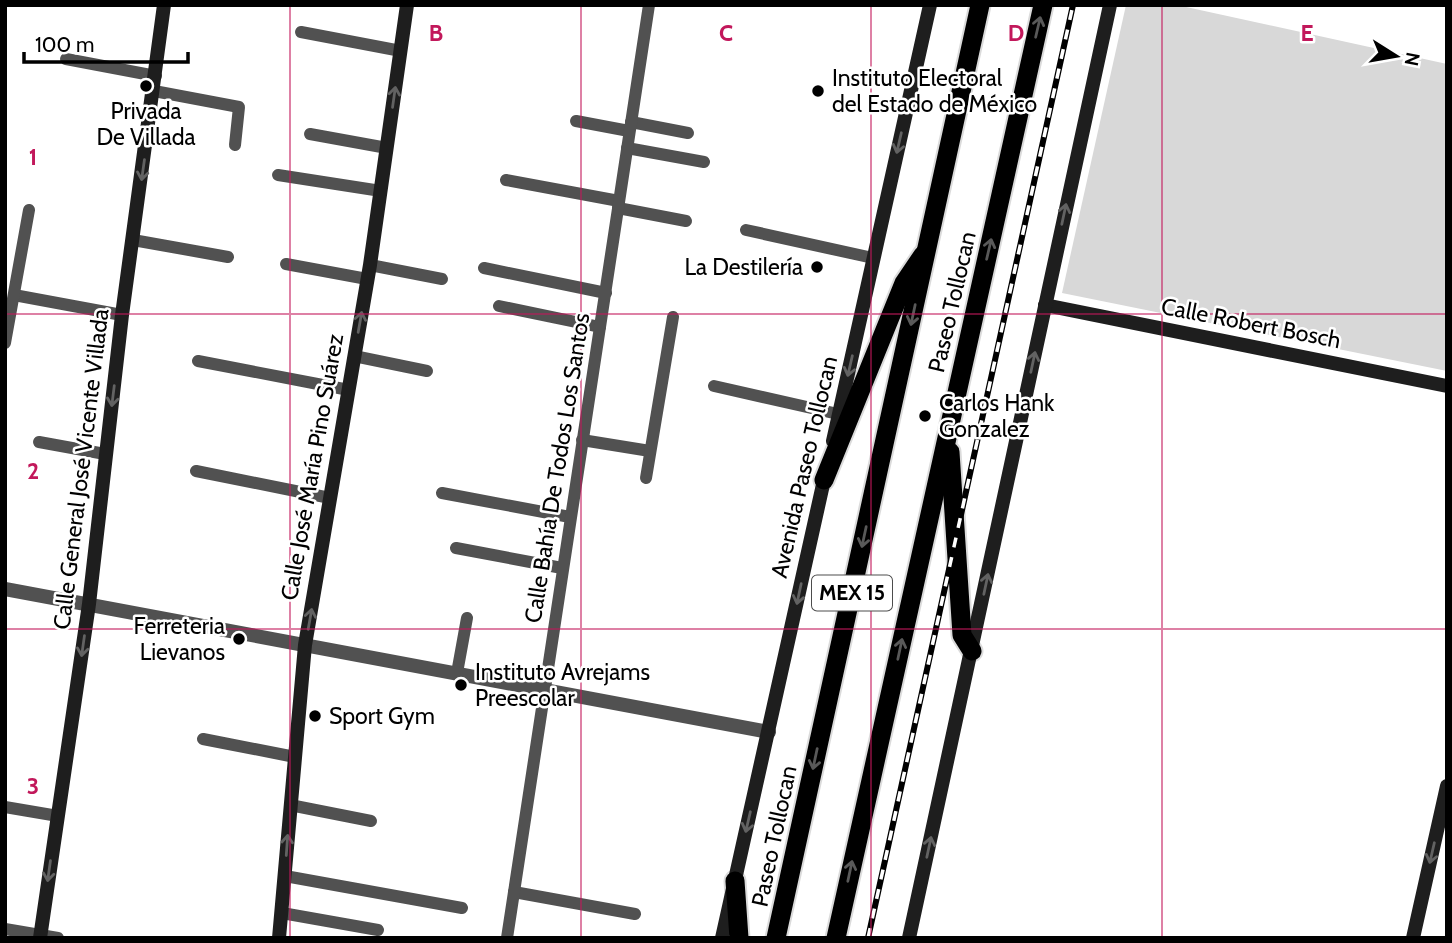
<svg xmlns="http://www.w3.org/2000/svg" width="1452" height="943" viewBox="0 0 1452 943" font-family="Cabin,sans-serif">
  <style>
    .green { fill: #d8d8d8 }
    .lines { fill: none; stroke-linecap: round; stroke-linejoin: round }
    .trunk-casing { stroke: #dbdbdb; stroke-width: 23 }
    .minor { stroke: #515151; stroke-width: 12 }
    .tertiary { stroke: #515151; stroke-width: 14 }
    .secondary { stroke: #1e1e1e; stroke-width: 14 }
    .trunk { stroke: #000; stroke-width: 19 }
    .rail-casing { stroke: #000; stroke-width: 6 }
    .rail { stroke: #fff; stroke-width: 3.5; stroke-dasharray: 10; stroke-linecap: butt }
    .oneway { stroke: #595959 }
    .oneway2 { stroke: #626262 }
    .grid { fill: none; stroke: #c2185b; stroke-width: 2; stroke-opacity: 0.55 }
    .poi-dot { fill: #000; stroke: #fff; stroke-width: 2.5 }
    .labels { text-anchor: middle; stroke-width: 5; stroke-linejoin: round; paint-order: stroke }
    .shield { fill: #fff; stroke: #4c4c4c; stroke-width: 2 }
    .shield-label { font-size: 21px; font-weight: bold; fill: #000 }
    .poi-label { font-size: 23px; fill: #000; stroke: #fff; text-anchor: start }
    .street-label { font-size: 23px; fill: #000; stroke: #fff }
    .grid-label { font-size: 23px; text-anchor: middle; font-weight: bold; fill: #c2185b; stroke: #fff; stroke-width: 5; stroke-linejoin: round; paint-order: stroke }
  </style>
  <rect width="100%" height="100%" fill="#fff"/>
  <!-- green -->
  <polygon class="green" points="1126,5 1177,5 1447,64 1447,371 1062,293"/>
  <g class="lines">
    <defs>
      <g id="trunk">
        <polyline points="950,452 962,635 972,651"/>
        <polyline points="824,480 904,283 923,255"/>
        <polyline points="735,881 739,938"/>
        <polyline points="776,938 980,5"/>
        <polyline points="836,938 1043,5"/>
      </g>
    </defs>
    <!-- trunk casing -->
    <use href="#trunk" class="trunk-casing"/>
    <!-- minor -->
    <g class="minor">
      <polyline points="301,32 401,51"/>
      <polyline points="66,59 156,76"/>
      <polyline points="154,91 239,107 235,145"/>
      <polyline points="576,121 629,131"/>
      <polyline points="631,122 688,133"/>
      <polyline points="310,134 387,148"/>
      <polyline points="627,148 704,162"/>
      <polyline points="278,175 381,191"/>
      <polyline points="506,180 619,201"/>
      <polyline points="618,208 686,221"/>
      <polyline points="746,230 873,258"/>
      <polyline points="133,240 228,257"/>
      <polyline points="286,264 367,279"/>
      <polyline points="370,265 442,279"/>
      <polyline points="484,268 606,293"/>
      <polyline points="14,295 122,315"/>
      <polyline points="499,306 600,327"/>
      <polyline points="5,343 29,210"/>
      <polyline points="354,356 427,371"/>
      <polyline points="198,361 349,390"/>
      <polyline points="714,386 838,414"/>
      <polyline points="582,440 650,451"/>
      <polyline points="39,442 105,454"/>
      <polyline points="196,471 330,498"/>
      <polyline points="646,478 673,317"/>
      <polyline points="442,493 570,517"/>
      <polyline points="456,548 562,568"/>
      <polyline points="457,673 467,618"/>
      <polyline points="203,739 295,757"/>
      <polyline points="290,805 371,821"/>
      <polyline points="5,807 58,816"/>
      <polyline points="285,876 462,908"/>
      <polyline points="514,892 635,914"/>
      <polyline points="282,913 378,930"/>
      <polyline points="5,929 58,938"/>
      <polyline points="507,938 649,5"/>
    </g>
    <!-- tertiary -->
    <polyline class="tertiary" points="5,589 769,732"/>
    <!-- secondary -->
    <g class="secondary">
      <polyline points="1045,305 1447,386"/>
      <polyline points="833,441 930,5"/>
      <polyline points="40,938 89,604 122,315 164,5"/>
      <polyline points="279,938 305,645 370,265 407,5"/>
      <polyline points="722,938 826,471"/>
      <polyline points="909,938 1110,5"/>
      <polyline points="1413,938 1447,786"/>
    </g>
    <!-- trunk -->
    <use href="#trunk" class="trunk"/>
    <defs>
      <polyline id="rail" points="868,938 1073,5"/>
    </defs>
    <!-- rail casing -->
    <use href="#rail" class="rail-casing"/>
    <!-- rail -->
    <use href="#rail" class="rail"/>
  </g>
  <!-- one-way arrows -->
  <defs><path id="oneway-shaft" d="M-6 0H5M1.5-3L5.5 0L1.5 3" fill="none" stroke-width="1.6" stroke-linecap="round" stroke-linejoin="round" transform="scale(1.75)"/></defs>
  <g class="oneway">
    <use href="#oneway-shaft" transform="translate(1038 27) rotate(-77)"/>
    <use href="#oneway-shaft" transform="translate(989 249) rotate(-77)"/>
    <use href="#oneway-shaft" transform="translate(913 315) rotate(102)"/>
    <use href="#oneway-shaft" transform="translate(864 537) rotate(102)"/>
    <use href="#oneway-shaft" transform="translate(900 649) rotate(-78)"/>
    <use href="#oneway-shaft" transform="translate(815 759) rotate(102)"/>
    <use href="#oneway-shaft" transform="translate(850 871) rotate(-78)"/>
  </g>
  <g class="oneway2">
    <use href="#oneway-shaft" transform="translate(394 97) rotate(-82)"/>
    <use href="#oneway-shaft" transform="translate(899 143) rotate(103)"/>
    <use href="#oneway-shaft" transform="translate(143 170) rotate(98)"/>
    <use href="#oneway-shaft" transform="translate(1064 214) rotate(-78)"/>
    <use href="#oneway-shaft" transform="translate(360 322) rotate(-80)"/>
    <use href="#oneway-shaft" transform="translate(1033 362) rotate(-78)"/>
    <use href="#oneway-shaft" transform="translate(850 366) rotate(103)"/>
    <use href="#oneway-shaft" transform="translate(113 396) rotate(97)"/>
    <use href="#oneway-shaft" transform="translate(986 584) rotate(-78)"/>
    <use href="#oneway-shaft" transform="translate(799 594) rotate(102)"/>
    <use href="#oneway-shaft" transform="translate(310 619) rotate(-80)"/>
    <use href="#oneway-shaft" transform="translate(83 646) rotate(98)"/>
    <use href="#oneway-shaft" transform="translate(748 822) rotate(103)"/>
    <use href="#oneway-shaft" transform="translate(287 845) rotate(-86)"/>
    <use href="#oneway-shaft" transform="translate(929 847) rotate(-78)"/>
    <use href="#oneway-shaft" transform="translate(1432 853) rotate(103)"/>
    <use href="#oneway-shaft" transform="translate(49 871) rotate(98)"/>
  </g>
  <!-- grid -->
  <path class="grid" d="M290,5V938M581,5V938M871,5V938M1162,5V938M5,314H1447M5,629H1447"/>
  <!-- markers -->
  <g class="poi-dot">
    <circle cx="146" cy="86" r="7"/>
    <circle cx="818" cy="91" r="7"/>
    <circle cx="817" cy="267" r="7"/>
    <circle cx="925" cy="416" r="7"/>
    <circle cx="239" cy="639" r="7"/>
    <circle cx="461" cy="685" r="7"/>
    <circle cx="315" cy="716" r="7"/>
  </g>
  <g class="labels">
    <!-- shield labels -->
    <rect class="shield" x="812" y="575.5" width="80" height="35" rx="5"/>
    <g class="shield-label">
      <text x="852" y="600">MEX 15</text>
    </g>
    <!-- poi labels -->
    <g class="poi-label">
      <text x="832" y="86">Instituto Electoral<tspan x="832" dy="26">del Estado de México</tspan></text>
      <text x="146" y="119" text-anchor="middle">Privada<tspan x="146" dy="26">De Villada</tspan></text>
      <text x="803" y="275" text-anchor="end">La Destilería</text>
      <text x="939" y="411">Carlos Hank<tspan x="939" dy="26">Gonzalez</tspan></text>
      <text x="225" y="634" text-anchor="end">Ferreteria<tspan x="225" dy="26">Lievanos</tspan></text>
      <text x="475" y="680">Instituto Avrejams<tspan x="475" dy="26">Preescolar</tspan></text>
      <text x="329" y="724">Sport Gym</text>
    </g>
    <!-- street labels -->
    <g class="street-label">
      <text transform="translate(952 302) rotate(-77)" y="8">Paseo Tollocan</text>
      <text transform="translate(1251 323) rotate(11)" y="8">Calle Robert Bosch</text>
      <text transform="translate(312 467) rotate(-80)" y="8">Calle José María Pino Suárez</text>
      <text transform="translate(804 467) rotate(-77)" y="8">Avenida Paseo Tollocan</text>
      <text transform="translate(557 468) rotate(-81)" y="8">Calle Bahía De Todos Los Santos</text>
      <text transform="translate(81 469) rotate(-83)" y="8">Calle General José Vicente Villada</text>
      <text transform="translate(774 836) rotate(-78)" y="8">Paseo Tollocan</text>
    </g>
  </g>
  <g class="grid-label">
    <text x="436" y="41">B</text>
    <text x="726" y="41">C</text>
    <text x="1016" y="41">D</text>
    <text x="1307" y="41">E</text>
    <text x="33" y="165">1</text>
    <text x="33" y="479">2</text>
    <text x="33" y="794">3</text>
  </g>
  <!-- border -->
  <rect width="1452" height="943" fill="none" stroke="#000000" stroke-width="14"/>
  <!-- north arrow -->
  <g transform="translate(1396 56) rotate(101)" stroke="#ffffff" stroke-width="5" paint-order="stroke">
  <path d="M0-5L12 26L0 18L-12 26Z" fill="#000000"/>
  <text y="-10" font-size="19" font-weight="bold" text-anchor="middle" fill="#000000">N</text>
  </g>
  <!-- scale -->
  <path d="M24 52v10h164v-10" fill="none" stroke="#000000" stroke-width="3.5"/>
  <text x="35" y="52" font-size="21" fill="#000000" stroke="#ffffff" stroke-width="5" paint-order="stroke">100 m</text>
</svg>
